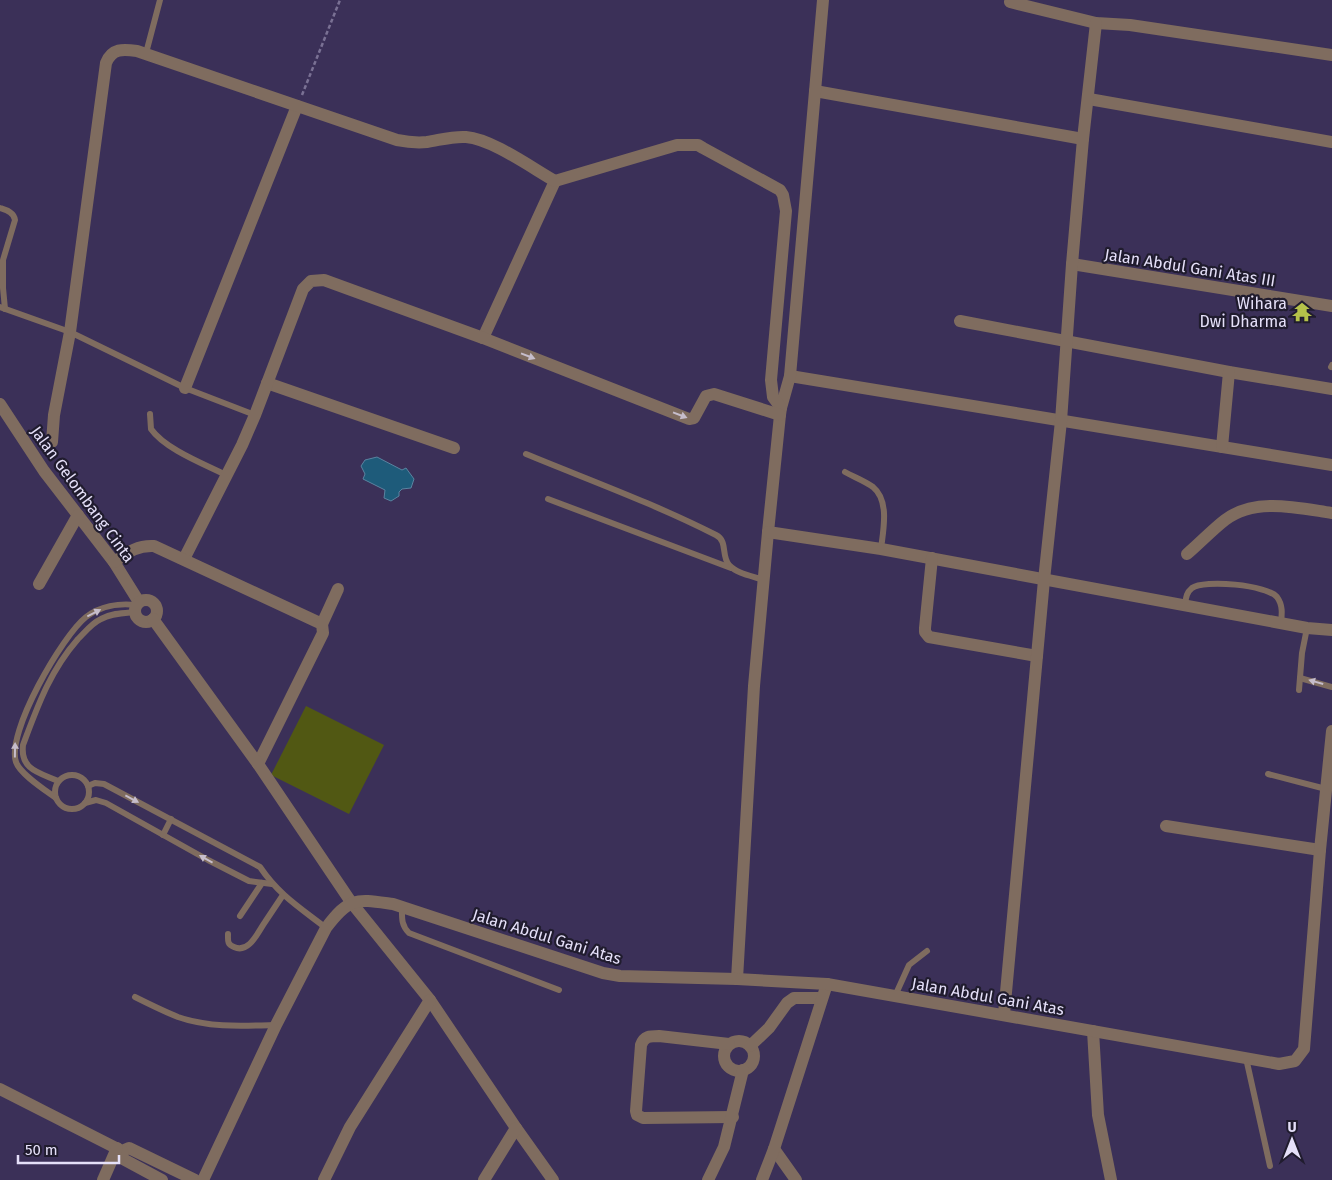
<svg xmlns="http://www.w3.org/2000/svg" width="1332" height="1180" viewBox="0 0 1332 1180" font-family="'Fira Sans',sans-serif">
  <style>
    .green { fill: #515813 }
    .water { fill: #1e5b7a; stroke: #5a83a0 }
    .lines { fill: none; stroke-linecap: round; stroke-linejoin: round }
    .path { stroke: #7a7194; stroke-width: 2.5; stroke-dasharray: 4 2.5; stroke-linecap: butt }
    .service { stroke: #7f6c5f; stroke-width: 6 }
    .minor { stroke: #7f6c5f; stroke-width: 12 }
    .tertiary { stroke: #7f6c5f; stroke-width: 12 }
    .oneway { fill: #c6bdcb }
    .labels { text-anchor: middle; stroke-width: 4.5; stroke-linejoin: round; paint-order: stroke }
    .street-label { font-size: 16px; fill: #e5e0f9; stroke: #201c2e }
    .poi-label { font-size: 16px; fill: #e5e0f9; stroke: #201c2e; text-anchor: end }
  </style>
  <rect width="100%" height="100%" fill="#3b3058"/>
  <!-- green -->
  <polygon class="green" points="306,706 384,745 349,814 271,775"/>
  <!-- water -->
  <polygon class="water" points="377,457 402,470 406,468 414,479 411,488 402,489 399,492 399,496 391,501 384,498 385,490 363,479 365,474 361,466 365,460"/>
  <g class="lines">
    <!-- path -->
    <polyline class="path" points="302,95 340,0"/>
    <!-- service -->
    <g class="service">
      <polyline points="146,53 160,0"/>
      <path d="M0,208C6,210 14,212 15,220L3,260V288L5,309"/>
      <polyline points="0,307 70,332 185,388 255,415"/>
      <polyline points="1331,367 1332,365"/>
      <path d="M150,414L151,429C165,449 204,464 226,475"/>
      <path d="M526,454C589,480 655,504 716,535C728,541 721,556 729,565C737,574 753,576 764,580"/>
      <path d="M845,472C854,477 865,481 873,487C890,501 883,531 881,549"/>
      <polyline points="548,499 731,568"/>
      <path d="M1185,605C1186,598 1186,593 1192,588C1204,579 1267,585 1277,597C1283,605 1282,614 1281,623"/>
      <polyline points="1300,678 1332,687"/>
      <polyline points="1299,690 1302,653 1307,628"/>
      <polyline points="1268,774 1326,789"/>
      <circle cx="72" cy="792" r="17"/>
      <path d="M58,781C40,773 20,770 23,745C38,705 50,671 78,639C85,632 92,623 101,619C112,613 124,613 135,612"/>
      <path d="M88,786L95,783L104,784L260,867C279,895 299,907 326,928"/>
      <path d="M56,798C45,790 20,774 16,762C6,733 62,636 86,617C100,606 119,603 136,605"/>
      <polyline points="85,803 96,800 106,803 208,860 249,881 272,884"/>
      <polyline points="163,835 171,819"/>
      <path d="M402,907C402,918 401,925 409,933L559,990"/>
      <polyline points="240,916 262,883"/>
      <path d="M228,934C228,941 227,944 234,947C249,954 258,932 265,922C271,913 277,904 283,895"/>
      <polyline points="895,996 909,965 927,951"/>
      <path d="M135,997C149,1004 163,1011 178,1017C209,1028 243,1026 276,1025"/>
      <polyline points="1246,1058 1270,1166"/>
    </g>
    <!-- minor -->
    <g class="minor">
      <polyline points="1010,2 1096,23 1130,25 1332,55"/>
      <polyline points="815,91 1083,139"/>
      <polyline points="1089,99 1332,142"/>
      <polyline points="1072,264 1332,306"/>
      <polyline points="960,321 1229,372 1332,389"/>
      <polyline points="483,338 555,181"/>
      <polyline points="790,376 1332,465"/>
      <polyline points="267,383 454,448"/>
      <polyline points="185,388 297,106"/>
      <polyline points="0,404 44,471 114,562 139,602"/>
      <polyline points="781,408 790,376 823,0"/>
      <path d="M52,442L54,415L70,332L106,63C112,48 123,49 137,51L397,140C407,142 417,143 427,142C440,140 453,136 466,137C492,139 532,168 555,181L677,145H698L703,148L780,190L783,195L786,211L771,380L773,397L781,408L780,415L768,532L754,686L737,979"/>
      <polyline points="1222,447 1229,372"/>
      <polyline points="768,532 881,549 1307,628 1332,630"/>
      <path d="M1187,554C1200,543 1212,530 1225,520C1255,497 1298,508 1332,513"/>
      <polyline points="932,558 925,628 925,632 929,637 1037,656"/>
      <polyline points="184,559 242,445 255,415 303,289 311,281 324,280 483,338 689,419 694,418 706,396 714,394 780,415"/>
      <path d="M114,562C127,553 137,545 154,546L322,624L323,633L258,764"/>
      <polyline points="39,584 78,515"/>
      <circle cx="146" cy="611" r="11"/>
      <polyline points="153,619 258,764 351,902 430,1000 516,1128 553,1180"/>
      <polyline points="322,624 338,589"/>
      <polyline points="1166,826 1320,850"/>
      <polyline points="1004,1014 1044,580 1061,421 1072,264 1083,139 1096,23"/>
      <polyline points="1093,1031 1098,1115 1111,1180"/>
      <circle cx="739" cy="1056" r="15"/>
      <path d="M729,1044L659,1036C650,1036 644,1036 641,1045L636,1111L637,1115L643,1118L733,1117"/>
      <polyline points="750,1046 769,1028 787,1003 794,998 822,998"/>
      <polyline points="0,1089 122,1151 129,1148 195,1180"/>
      <polyline points="774,1149 796,1180"/>
      <polyline points="122,1151 123,1159 162,1180"/>
      <polyline points="103,1180 117,1148"/>
      <polyline points="324,1180 350,1127 430,1000"/>
      <polyline points="484,1180 516,1128"/>
      <polyline points="708,1180 724,1147 743,1070"/>
      <polyline points="762,1180 774,1149 827,984"/>
    </g>
    <!-- tertiary -->
    <path class="tertiary" d="M203,1180L276,1025L326,928C350,896 357,899 393,904L603,973L620,976L737,979L827,984L1279,1064L1295,1061L1304,1049L1320,850L1332,731"/>
  </g>
  <!-- one-way arrows -->
  <defs><path id="oneway-solid" d="M-6-.8H1V-3.2L6.5 0L1 3.2V.8H-6Z" transform="scale(1.25)"/></defs>
  <g class="oneway">
    <use href="#oneway-solid" transform="translate(528 356) rotate(21)"/>
    <use href="#oneway-solid" transform="translate(680 415) rotate(21)"/>
    <use href="#oneway-solid" transform="translate(94 613) rotate(-27)"/>
    <use href="#oneway-solid" transform="translate(1316 682) rotate(-164)"/>
    <use href="#oneway-solid" transform="translate(15 750) rotate(-89)"/>
    <use href="#oneway-solid" transform="translate(132 799) rotate(28)"/>
    <use href="#oneway-solid" transform="translate(206 859) rotate(-151)"/>
  </g>
  <!-- icons -->
  <defs>
    <symbol id="temple-bare" viewBox="-9 -9 18 18"><path d="M0-6L5-2H3V0L6.5 2.5H4V6H1.5V3h-3V6H-4V2.5H-6.5L-3 0V-2H-5Z" fill="#b5c24a" stroke="#201c2e" stroke-width="2.5" paint-order="stroke"/></symbol>
  </defs>
  <g fill-rule="evenodd">
    <use href="#temple-bare" x="1288" y="298" width="28" height="28"/>
  </g>
  <g class="labels">
    <!-- street labels -->
    <g class="street-label">
      <text transform="translate(1190 267) rotate(9)" y="6">Jalan Abdul Gani Atas III</text>
      <text transform="translate(83 494) rotate(54)" y="6">Jalan Gelombang Cinta</text>
      <text transform="translate(547 936) rotate(17)" y="6">Jalan Abdul Gani Atas</text>
      <text transform="translate(988 996) rotate(10)" y="6">Jalan Abdul Gani Atas</text>
    </g>
    <!-- poi labels -->
    <g class="poi-label">
      <text x="1287" y="309">Wihara<tspan x="1287" dy="18">Dwi Dharma</tspan></text>
    </g>
  </g>
  <!-- north arrow -->
  <g transform="translate(1292 1140)" stroke="#201c2e" stroke-width="4" paint-order="stroke">
  <path d="M0-4L9 19L0 12L-9 19Z" fill="#e5e0f9"/>
  <text y="-8" font-size="14" font-weight="bold" text-anchor="middle" fill="#e5e0f9">U</text>
  </g>
  <!-- scale -->
  <path d="M18 1155v8h101v-8" fill="none" stroke="#e5e0f9" stroke-width="2.5"/>
  <text x="25" y="1155" font-size="15" fill="#e5e0f9" stroke="#201c2e" stroke-width="4" paint-order="stroke">50 m</text>
</svg>
